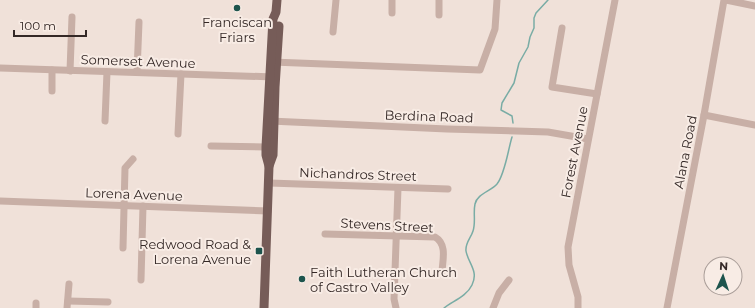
<svg xmlns="http://www.w3.org/2000/svg" width="755" height="308" viewBox="0 0 755 308" font-family="Montserrat,sans-serif">
  <style>
    .lines { fill: none; stroke-linecap: round; stroke-linejoin: round }
    .stream { stroke: #79aca5; stroke-width: 1.5 }
    .minor { stroke: #c8afa6; stroke-width: 7 }
    .major { stroke: #765c58; stroke-width: 9 }
    .poi-dot { fill: #1d544d; stroke: #f8ece5; stroke-width: 1.5 }
    .labels { text-anchor: middle; stroke-width: 4; stroke-linejoin: round; paint-order: stroke }
    .poi-label { font-size: 13px; fill: #342826; stroke: #f8ece5 }
    .street-label { font-size: 13px; fill: #342826; stroke: #f8ece5 }
  </style>
  <rect width="100%" height="100%" fill="#f0e1d9"/>
  <g class="lines">
    <!-- stream -->
    <g class="stream">
      <polyline points="513,123 512,116 501,110 502,103 514,83 519,63 528,47 530,37 534,28 534,18 536,13 548,0"/>
      <path d="M444,308C453,301 467,296 472,285C479,271 468,263 466,251C465,243 471,238 473,231C476,222 473,213 475,204C477,194 491,191 497,184C505,174 508,150 512,137"/>
    </g>
    <!-- minor -->
    <g class="minor">
      <polyline points="726,0 755,6"/>
      <polyline points="392,13 392,0"/>
      <polyline points="439,15 439,0"/>
      <polyline points="562,28 552,87 597,94"/>
      <polyline points="333,32 336,0"/>
      <polyline points="272,62 480,70 495,29 497,0"/>
      <polyline points="0,68 274,77"/>
      <polyline points="70,71 72,17"/>
      <polyline points="137,72 139,22"/>
      <polyline points="52,91 52,70"/>
      <polyline points="704,115 755,125"/>
      <polyline points="105,121 107,72"/>
      <polyline points="270,121 447,129 548,132 588,139"/>
      <polyline points="178,134 181,74"/>
      <polyline points="211,146 266,147"/>
      <polyline points="269,183 448,189"/>
      <polyline points="0,201 268,211"/>
      <path d="M325,234L435,237C447,244 443,259 442,271"/>
      <polyline points="123,248 125,168 133,159"/>
      <polyline points="141,280 143,206"/>
      <polyline points="68,301 108,302"/>
      <polyline points="36,308 36,303"/>
      <polyline points="67,308 69,284"/>
      <polyline points="396,308 394,299 398,188"/>
      <polyline points="493,308 499,293 509,280"/>
      <polyline points="578,308 578,297 569,265 568,247 615,0"/>
      <polyline points="667,308 704,115 724,0"/>
    </g>
    <!-- major -->
    <g class="major">
      <polyline points="269,166 273,155 275,87 279,26"/>
      <polyline points="264,308 269,166 266,155 266,147 273,19 276,12 277,0"/>
    </g>
  </g>
  <!-- markers -->
  <g class="poi-dot">
    <circle cx="237" cy="8" r="4"/>
    <rect x="255" y="247" width="8" height="8" rx="2"/>
    <circle cx="302" cy="279" r="4"/>
  </g>
  <g class="labels">
    <!-- poi labels -->
    <g class="poi-label">
      <text x="237" y="27">Franciscan<tspan x="237" dy="15">Friars</tspan></text>
      <text x="251" y="249" text-anchor="end">Redwood Road &amp;<tspan x="251" dy="15">Lorena Avenue</tspan></text>
      <text x="310" y="277" text-anchor="start">Faith Lutheran Church<tspan x="310" dy="15">of Castro Valley</tspan></text>
    </g>
    <!-- street labels -->
    <g class="street-label">
      <text transform="translate(138 61) rotate(2)" y="5">Somerset Avenue</text>
      <text transform="translate(429 116) rotate(2)" y="5">Berdina Road</text>
      <text transform="translate(574 152) rotate(-79)" y="5">Forest Avenue</text>
      <text transform="translate(685 152) rotate(-79)" y="5">Alana Road</text>
      <text transform="translate(358 174) rotate(2)" y="5">Nichandros Street</text>
      <text transform="translate(134 194) rotate(2)" y="5">Lorena Avenue</text>
      <text transform="translate(387 225) rotate(3)" y="5">Stevens Street</text>
    </g>
  </g>
  <!-- north arrow -->
  <g transform="translate(723 276) rotate(3)"><circle r="19" fill="#f8ece5" stroke="#aa9e99"/>
  <path d="M0-3L7 15L0 10L-7 15Z" fill="#1d544d"/>
  <text y="-6" font-size="11" font-weight="bold" text-anchor="middle" fill="#342826">N</text>
  </g>
  <!-- scale -->
  <path d="M14 30v6h72v-6" fill="none" stroke="#342826" stroke-width="2"/>
  <text x="20" y="30" font-size="12" fill="#342826" stroke="#f8ece5" stroke-width="3" paint-order="stroke">100 m</text>
</svg>
